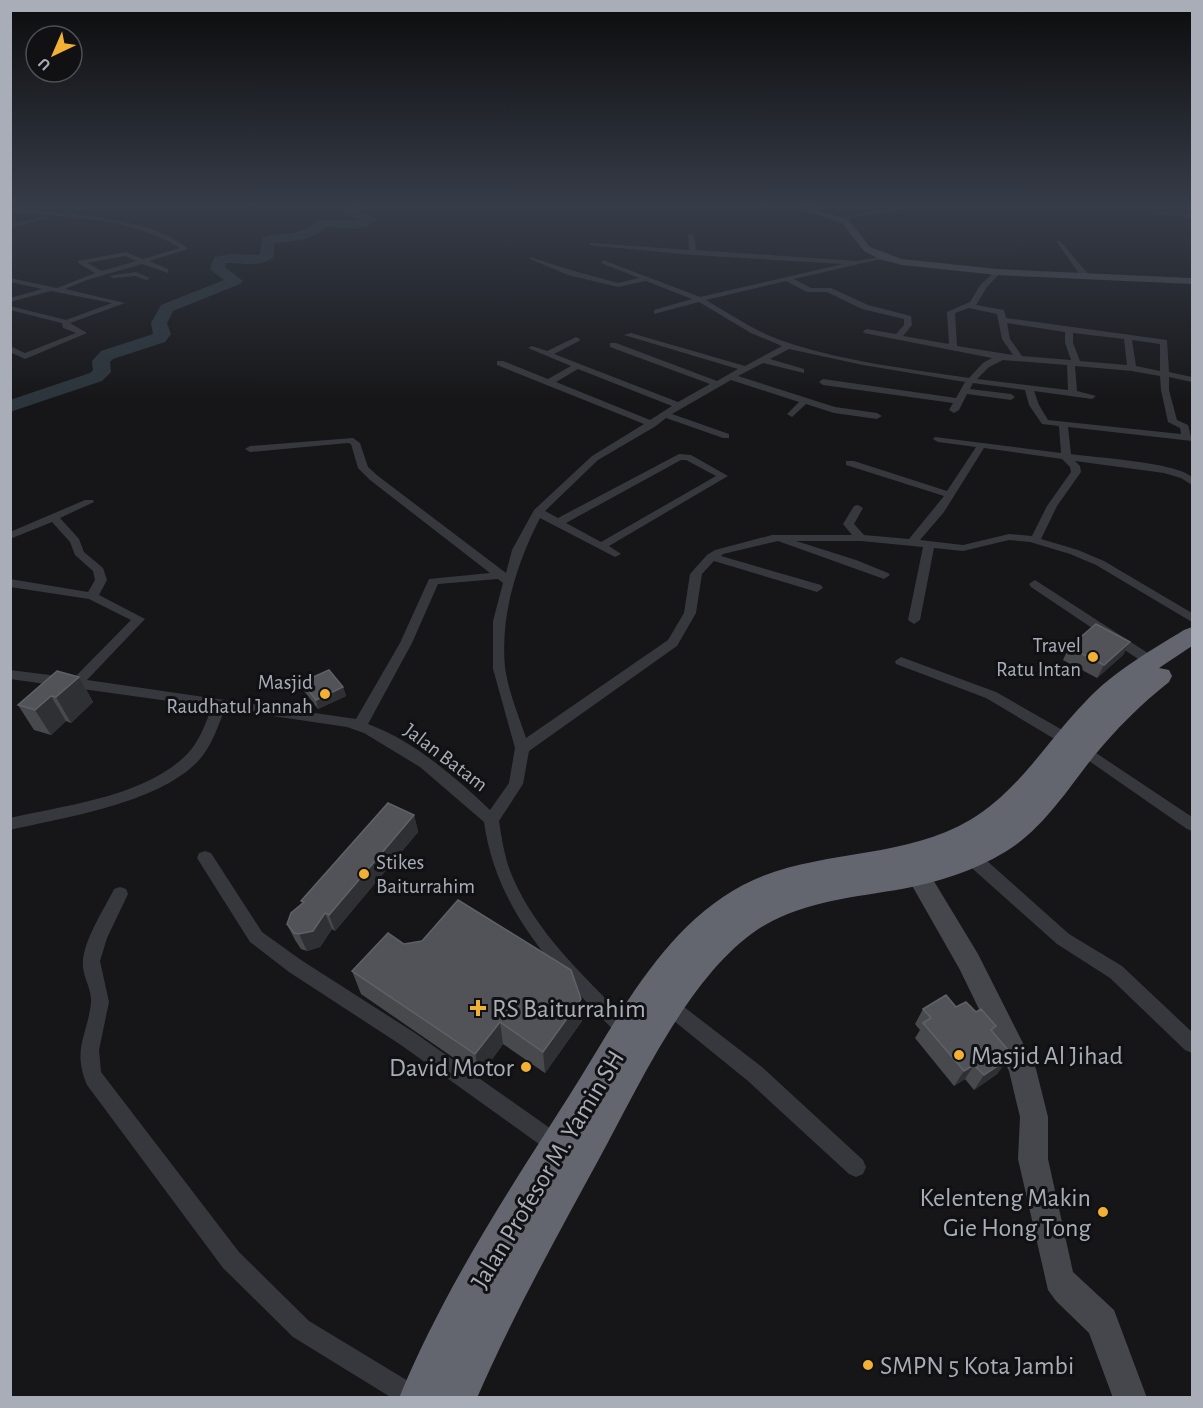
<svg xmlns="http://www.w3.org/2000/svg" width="1203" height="1408" viewBox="0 0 1203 1408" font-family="'Alegreya Sans',sans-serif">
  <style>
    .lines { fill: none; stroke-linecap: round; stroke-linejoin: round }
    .river { fill: #2c353c; fill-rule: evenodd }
    .street { fill: #37383d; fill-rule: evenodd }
    .secondary { fill: #45474d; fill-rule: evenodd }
    .highway { fill: #63666e; fill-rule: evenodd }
    .wall { fill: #47494d }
    .shaded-wall { fill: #2f3033 }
    .building { fill: #525359; stroke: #5f6168; stroke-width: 1.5 }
    .poi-dot { fill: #f2b134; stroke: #111113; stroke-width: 2 }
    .labels { text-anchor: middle; stroke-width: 6; stroke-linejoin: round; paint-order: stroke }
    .poi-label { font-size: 21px; fill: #a8adb8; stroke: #111113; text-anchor: end }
    .street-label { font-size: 21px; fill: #a8adb8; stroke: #111113 }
    .near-poi-label { font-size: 26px; fill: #a8adb8; stroke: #111113; text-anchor: start }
    .near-street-label { font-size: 26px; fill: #a8adb8; stroke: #111113 }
  </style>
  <rect width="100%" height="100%" fill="#161618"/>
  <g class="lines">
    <!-- river -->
    <path class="river" d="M349,206H365L359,211L377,219C363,234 344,227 326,227C314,241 292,241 274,243V256C262,269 242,262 226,263L225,267L243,281L240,284L173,311L167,323L171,334L165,342L113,359L110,362L111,372L102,381L10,412V400L90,373L93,370L92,361L101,351L153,334L151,323L161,305L224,280L210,269L214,257L231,254L257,255L260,254L262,237C281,232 304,236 317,220H360L343,214V208Z"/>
    <!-- street -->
    <g class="street">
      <polygon points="906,206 918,206 840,220 837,218"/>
      <path d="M10,208C61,214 149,215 188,249L149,261L168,269V273L142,264L87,280L65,289L125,303L70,323L87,333L25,359L10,352V346L25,353L76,333L63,328L62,323L10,310V306L66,320L112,303L51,291L10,302V298L42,289L10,282V278L57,288L95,273L78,263V261L126,252L143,259L180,248C131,217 67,218 10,212ZM125,256L136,261L102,271L87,263Z"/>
      <polygon points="1152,211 1192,214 1192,218 1150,214"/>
      <polygon points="46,216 48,219 10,228 10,224"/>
      <path d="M691,233L694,235L696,250L857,261L885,256V258L794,279L811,288H831L868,305L911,316L912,325L903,336L949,344L947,312L970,302L981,284L997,270L1001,272L987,287L976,305L1004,310L1006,318L1167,340L1169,372L1192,377V382L1169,377V390L1177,420L1188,425L1192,441L1068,427L1071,454C1097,458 1175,462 1192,477V485L1181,478L1164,473L1075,461L1080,466L1081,472L1057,506L1041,539L1078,550L1104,561L1192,613V622L1096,565L1070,554L1030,542L1009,540L963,551L934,548L920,620L914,624L908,620L923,547L861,541H796L856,560L888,573L890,575L884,579L778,541L723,554L721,556L821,585L823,588L817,592L714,561L702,574L696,613L677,646L529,751L523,784L499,821C502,841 505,860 513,878C538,936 591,983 634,1027L637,1033L634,1039L628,1042L622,1039C560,974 497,915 484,822L420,767L364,733L347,727L225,709C218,726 212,745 200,759C161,803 66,817 10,830V818C66,805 149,796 189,752C200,740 206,722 212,707L10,679V670L74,678L131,620L89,599L10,587V579L88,592L95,580L93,571L75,555L70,542L52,522L10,539V532L85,500H93L94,502L60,518L79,539L84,552L103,568L107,580L99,595L145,619L87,680L356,719L400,643L429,579L490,573L370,480L358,468L351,444L348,443L250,452L245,449L250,446L353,438L360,443L368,467L378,476L506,573L512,550L534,510L592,456L644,424L497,365V361H503L548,379L571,366L528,348L532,346L547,351L576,337L580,339L579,341L554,354L678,402L710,384L610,347V343H616L717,381L738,369L624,335L631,333L745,366L782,346L751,333L699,302L654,314V310L692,299L646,281L618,287L568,275L530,259V257L574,271L618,283L639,278L601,263L603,260L700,297L843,264L693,255L588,245L591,243L689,250L688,235ZM786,281L807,292H827L862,309L904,319V325L896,334L867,329L863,331L864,333L992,358L983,363L969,378C910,369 848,362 792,344C761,335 733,316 706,300ZM969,308L997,314L1002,339L1013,355L957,346L955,313ZM1007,323L1065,332V343L1071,360L1022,356L1010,339ZM1073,333L1124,339L1127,365L1080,361L1073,343ZM1132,340L1160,344V371L1136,366ZM789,349L863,365L965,382L956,398L823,379L819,382L823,385L953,403L949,410L954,413L959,410L967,394L1011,400L1015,397L1011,394L970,389L973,383L1025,390L1029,405L1042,424L1059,426L1061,453L935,437L933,439L938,442L976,447L947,491L854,461H846V465L944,496L909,539L864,535L854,524L863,508L858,505L854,506L843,524L852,535H772L715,550L707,555L690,574L684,613L668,640L526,738C519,716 508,691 505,667C500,615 517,563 540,518L615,557L621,554L609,546L728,476L691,455L679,454L558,518L545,511L598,460L656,426L666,418L723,438H729V434L672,414L731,380L799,402L787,414L792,417L806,404L834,413L877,419L882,416L877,413L835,407L738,376L763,363L804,373V369L770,359ZM1003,360L1067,365L1068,390L977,379L989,367ZM1075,366L1132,371L1160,376L1161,390L1168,422L1180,428L1181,434L1048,420L1039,405L1034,391L1092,399L1096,396L1077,391ZM578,369L672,406L650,420L556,382ZM984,448L1062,459L1070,467L1071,472L1047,506L1032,536L1009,534L963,545L920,540L944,512ZM681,460H686L716,476L601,542L566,523ZM498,579L503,583L493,621V669L515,748L509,783L490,810C454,776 414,741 368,724L412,643L438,584Z"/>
      <polygon points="1056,241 1060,241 1089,275 1089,279 1083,279"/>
      <polygon points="136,272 150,278 146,280 135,276 113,278 109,276"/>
      <polygon points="1035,580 1157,659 1158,662 1157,665 1147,665 1031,587 1029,584"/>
      <polygon points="901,657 996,692 1073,736 1075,740 1073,744 1063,744 986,698 896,664 895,661"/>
      <polygon points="1084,745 1192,817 1192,831 1187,829 1079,754 1077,750 1079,746"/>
      <polygon points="971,850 977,852 1069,934 1122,966 1192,1032 1192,1053 1185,1050 1110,978 1057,944 965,862 963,857 965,852"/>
      <polygon points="205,851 211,853 262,932 301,960 415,1033 564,1138 567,1145 564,1152 557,1155 550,1152 401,1045 289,972 250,942 197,858 199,853"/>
      <path d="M120,887L126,889L128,894L107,938L100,961L109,1002L99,1050L101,1072L239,1252L309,1321L423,1390L427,1398H392L293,1337L223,1268L87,1085C72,1049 87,1037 91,1003C92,990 84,979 83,967C81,943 104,910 114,889Z"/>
      <polygon points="669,998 675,1000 762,1067 863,1160 866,1167 863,1174 856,1177 849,1174 748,1081 663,1012 660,1006 663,1000"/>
    </g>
    <!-- secondary -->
    <g class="secondary">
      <polygon points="793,206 805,206 849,220 870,247 902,259 997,269 1192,278 1192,284 997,275 902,265 879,259 864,251 843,224"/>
      <polygon points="918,865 926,868 978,954 1036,1069 1048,1117 1048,1159 1073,1272 1114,1310 1147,1398 1113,1398 1089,1333 1056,1301 1048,1290 1018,1159 1020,1117 1009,1071 960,970 906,875 910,868"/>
    </g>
    <!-- highway -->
    <path class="highway" d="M1192,627V646L1159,668L1169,670L1172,676L1169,682C1141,704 1116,729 1094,756C1067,790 1043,829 1005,852C974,871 938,882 902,889C856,897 806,901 765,925C692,968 639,1086 599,1159C556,1238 513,1315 477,1398H399C443,1291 507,1193 569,1096C617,1021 660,929 743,885C814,848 901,861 970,820C1019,791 1047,741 1086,701C1114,671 1150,651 1184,630Z"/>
  </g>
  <!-- wall -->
  <g class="wall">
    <polygon points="1130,642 1123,655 1097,678 1063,660 1069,647"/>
    <polygon points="79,677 93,702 71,723 66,721 51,735 34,730 18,705"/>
    <polygon points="302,682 343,687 346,696 318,709 304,691"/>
    <polygon points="414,815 418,832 335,931 332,929 320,947 307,951 301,949 295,940 287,924 303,903 301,901"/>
    <polygon points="404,944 581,999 582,1021 545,1073 503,1044 480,1076 361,994 352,971"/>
    <polygon points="956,1007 976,1012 996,1026 993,1032 1009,1051 1005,1057 1008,1059 997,1074 974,1090 965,1079 954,1086 915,1038 920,1030 915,1024 923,1009"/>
  </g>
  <!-- shaded-wall -->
  <g class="shaded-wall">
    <polygon points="1130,642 1123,655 1097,678 1104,665"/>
    <polygon points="79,677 93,702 71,723 56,697"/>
    <polygon points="343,687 346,696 318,709 316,700"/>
    <polygon points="51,696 66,721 51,735 35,710"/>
    <polygon points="414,815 418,832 335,931 329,915"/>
    <polygon points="325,913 332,929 320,947 307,951 299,934"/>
    <polygon points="581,999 582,1021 545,1073 543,1052"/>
    <polygon points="500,1022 503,1044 480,1076 475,1054"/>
    <polygon points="1009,1051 999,1065 1008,1059 997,1074 974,1090 984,1075 1003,1055"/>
    <polygon points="974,1065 965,1079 954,1086 964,1071"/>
  </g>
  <!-- building -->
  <g class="building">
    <polygon points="1096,624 1130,642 1104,665 1069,647"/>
    <polygon points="329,670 343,687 316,700 302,682"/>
    <polygon points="57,671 79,677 56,697 51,696 35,710 18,705"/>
    <polygon points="388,803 414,815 329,915 325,913 313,931 299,934 294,933 287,924 291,913 304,902 301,901"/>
    <polygon points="458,900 571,970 581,999 543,1052 500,1022 475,1054 352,971 388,933 404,944 422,941"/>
    <polygon points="946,995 956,1007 966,1002 976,1012 981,1009 996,1026 991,1030 1009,1051 1003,1055 1008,1059 984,1075 974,1065 964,1071 923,1023 931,1018 923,1009"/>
  </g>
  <!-- sky -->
  <linearGradient id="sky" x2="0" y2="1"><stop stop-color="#0c0c0d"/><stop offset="0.51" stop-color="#363c48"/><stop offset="1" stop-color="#363c48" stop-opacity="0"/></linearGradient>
  <rect width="1203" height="403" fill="url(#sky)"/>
  <!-- markers -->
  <g class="poi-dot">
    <circle cx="1093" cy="657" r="6"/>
    <circle cx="325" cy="694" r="6"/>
    <circle cx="364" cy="874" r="6"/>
    <path d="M475 999h6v6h6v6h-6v6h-6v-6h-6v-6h6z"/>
    <circle cx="959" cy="1055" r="6"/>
    <circle cx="526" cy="1067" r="6"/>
    <circle cx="1103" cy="1212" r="6"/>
    <circle cx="868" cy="1365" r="6"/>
  </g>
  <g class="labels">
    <!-- poi labels -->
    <g class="poi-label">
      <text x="1081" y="652">Travel<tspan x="1081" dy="24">Ratu Intan</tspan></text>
      <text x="313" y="689">Masjid<tspan x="313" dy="24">Raudhatul Jannah</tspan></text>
      <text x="376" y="869" text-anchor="start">Stikes<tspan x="376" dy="24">Baiturrahim</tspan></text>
    </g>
    <!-- street labels -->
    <g class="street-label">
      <text transform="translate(446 757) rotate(37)" y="7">Jalan Batam</text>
    </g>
    <!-- near-poi labels -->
    <g class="near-poi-label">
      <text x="492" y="1017">RS Baiturrahim</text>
      <text x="971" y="1064">Masjid Al Jihad</text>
      <text x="514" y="1076" text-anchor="end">David Motor</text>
      <text x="1091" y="1206" text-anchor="end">Kelenteng Makin<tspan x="1091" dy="30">Gie Hong Tong</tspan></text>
      <text x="880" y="1374">SMPN 5 Kota Jambi</text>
    </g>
    <!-- near-street labels -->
    <g class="near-street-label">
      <text transform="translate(547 1169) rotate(-59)" y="9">Jalan Profesor M. Yamin SH</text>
    </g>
  </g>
  <!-- border -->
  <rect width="1203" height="1408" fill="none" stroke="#a8adb8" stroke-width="24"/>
  <!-- north arrow -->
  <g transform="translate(54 54) rotate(224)"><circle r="28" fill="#111113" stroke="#4d4f55" stroke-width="1.5"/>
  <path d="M0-4.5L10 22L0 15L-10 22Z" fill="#f2b134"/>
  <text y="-9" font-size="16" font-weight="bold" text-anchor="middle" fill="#a8adb8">U</text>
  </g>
</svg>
